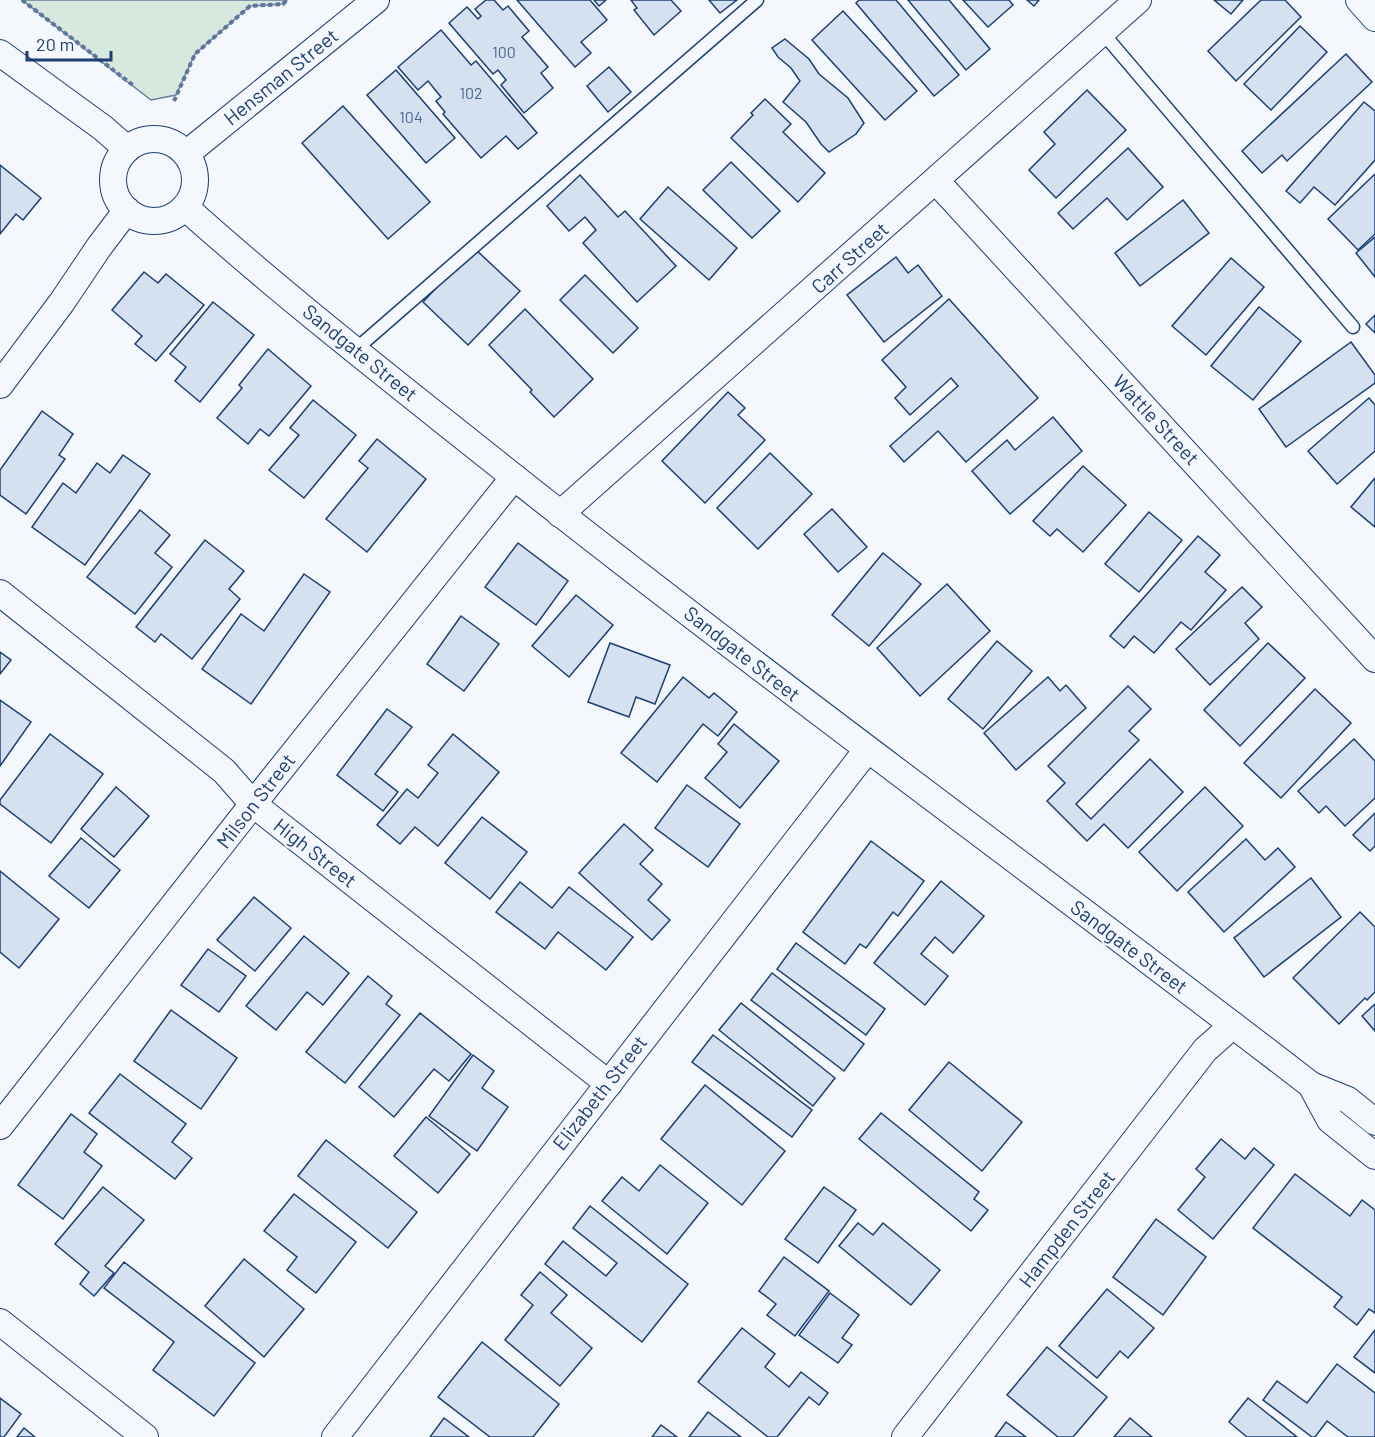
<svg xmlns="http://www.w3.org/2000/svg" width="1375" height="1437" viewBox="0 0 1375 1437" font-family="Barlow,sans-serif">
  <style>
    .green { fill: #d7e8df; stroke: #687fa3; stroke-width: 1.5 }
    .building { fill: #d5e0f0; stroke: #1d3f73; stroke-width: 1.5 }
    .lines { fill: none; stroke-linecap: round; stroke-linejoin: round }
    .service-casing { stroke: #1d3f73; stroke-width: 15 }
    .minor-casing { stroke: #1d3f73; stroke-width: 28 }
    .path { stroke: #5e769c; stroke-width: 4; stroke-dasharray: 4.5 3; stroke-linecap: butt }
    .service { stroke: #f4f7fb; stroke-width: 12 }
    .minor { stroke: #f4f7fb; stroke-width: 26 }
    .labels { text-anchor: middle; stroke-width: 4.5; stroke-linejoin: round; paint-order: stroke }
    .number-label { font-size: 16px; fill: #4b6792 }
    .street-label { font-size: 20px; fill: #1d3f73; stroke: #f4f7fb }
  </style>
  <rect width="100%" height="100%" fill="#f4f7fb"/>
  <!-- green -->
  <polygon class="green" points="22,0 287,0 283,4 250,6 195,54 176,95 151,100"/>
  <!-- building -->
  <g class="building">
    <polygon points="486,0 494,0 503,10 508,6 529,31 522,37 548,67 541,73 553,88 524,113 501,85 506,80 498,70 493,74 449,23 467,7 478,19 481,16 475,9"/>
    <polygon points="517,0 590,0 607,20 581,42 591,53 575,67"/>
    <polygon points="594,0 606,0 599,6"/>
    <polygon points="631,0 671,0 681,11 654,35 634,10 637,8"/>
    <polygon points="709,0 737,0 720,13"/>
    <polygon points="859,0 896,0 959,75 934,96 856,3"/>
    <polygon points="908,0 949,0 990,49 966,70"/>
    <polygon points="963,0 1009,0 1013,5 988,27"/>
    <polygon points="1027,0 1039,0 1034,6"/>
    <polygon points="1214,0 1243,0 1231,14"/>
    <polygon points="1261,0 1285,0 1301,17 1236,81 1208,51"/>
    <polygon points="843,11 917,91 885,120 812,40"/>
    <polygon points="1300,26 1327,52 1271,110 1244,84"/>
    <polygon points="441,30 471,65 476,61 537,133 518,149 506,136 481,158 443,114 445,112 436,101 441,97 428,81 418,90 398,67"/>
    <polygon points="785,39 809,59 819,74 848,98 864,123 856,134 829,152 821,144 806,122 783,102 800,81 791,68 778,57 772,48"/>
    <polygon points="1346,54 1372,82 1287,161 1282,155 1262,173 1242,151"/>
    <polygon points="609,67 631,92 608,112 587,86"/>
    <polygon points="396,70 455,138 426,163 367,95"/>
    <polygon points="1087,90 1126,130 1056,198 1029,170 1055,144 1044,132"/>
    <polygon points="765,99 791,124 783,132 825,173 798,202 731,138 753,115 751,113"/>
    <polygon points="1364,102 1375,111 1375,160 1335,205 1314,187 1300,203 1286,191"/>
    <polygon points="343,106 430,202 388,239 302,143"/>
    <polygon points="1128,148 1163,187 1127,220 1107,198 1073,229 1058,213"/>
    <polygon points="731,162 780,211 752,238 703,190"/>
    <polygon points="0,165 41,198 23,220 16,214 0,234"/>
    <polygon points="1375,174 1375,234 1358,250 1328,219"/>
    <polygon points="580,175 618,217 625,211 676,266 637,302 583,243 596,230 585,217 569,231 547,206"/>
    <polygon points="668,187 737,248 709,280 640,219"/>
    <polygon points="1183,200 1209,233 1140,286 1115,253"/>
    <polygon points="1375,237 1375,277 1356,253"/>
    <polygon points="474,248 520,291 468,345 423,302"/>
    <polygon points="896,257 908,273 918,265 942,296 884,342 847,295"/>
    <polygon points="1231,258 1264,287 1206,355 1172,326"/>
    <polygon points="144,272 158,283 166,274 204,305 156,361 135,344 142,336 112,310"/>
    <polygon points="585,275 638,328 613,353 560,300"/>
    <polygon points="949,299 1038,398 966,462 938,431 904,462 890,446 958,386 951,378 910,415 895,398 906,387 882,360"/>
    <polygon points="213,302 254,335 200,402 175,381 186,367 170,354"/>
    <polygon points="1259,307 1301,341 1253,400 1211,366"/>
    <polygon points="525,309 593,379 554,417 530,392 532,390 489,345"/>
    <polygon points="1375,315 1375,333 1366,324"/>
    <polygon points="1351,342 1375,375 1375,383 1286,447 1259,409"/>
    <polygon points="268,349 311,386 269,436 260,429 248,444 217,418 242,388 239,385"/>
    <polygon points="728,392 745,408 738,415 765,440 705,503 662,461"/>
    <polygon points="1369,398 1375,405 1375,451 1337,484 1308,451"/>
    <polygon points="313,400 356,435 304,498 269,470 299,435 290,428"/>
    <polygon points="42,411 73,434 59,455 65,459 26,514 0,495 0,470"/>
    <polygon points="1053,417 1082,451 1010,514 972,471 1007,440 1015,450"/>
    <polygon points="377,439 426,479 367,552 326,519 368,468 359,461"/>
    <polygon points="770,453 812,494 758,549 717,508"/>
    <polygon points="123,455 150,474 85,565 32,527 63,483 76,493 97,463 110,473"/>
    <polygon points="1083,466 1126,505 1083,552 1057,529 1050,536 1033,521"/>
    <polygon points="1375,478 1375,527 1351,507"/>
    <polygon points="832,509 867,547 838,572 804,534"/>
    <polygon points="140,510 170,535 155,553 172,567 135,614 87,577"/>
    <polygon points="1149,512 1182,540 1139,592 1105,564"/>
    <polygon points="1198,536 1220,555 1205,572 1226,590 1191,630 1181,622 1154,653 1134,636 1124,648 1110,636"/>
    <polygon points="205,540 244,571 229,589 240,599 192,659 161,634 155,642 136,627"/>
    <polygon points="518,543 568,581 536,625 485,587"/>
    <polygon points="883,553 921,584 869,646 832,615"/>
    <polygon points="304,574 330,592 251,704 202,669 241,614 264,631"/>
    <polygon points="947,584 990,631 920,696 877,648"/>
    <polygon points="1242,587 1262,607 1245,623 1259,639 1210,685 1176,649"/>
    <polygon points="576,595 613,625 569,677 532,646"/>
    <polygon points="461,616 499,644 464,691 427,664"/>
    <polygon points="997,641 1032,671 983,729 948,699"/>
    <polygon points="610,643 670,665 655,704 636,697 629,717 588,702"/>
    <polygon points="1268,643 1305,678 1240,746 1204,710"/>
    <polygon points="0,652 11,660 0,674"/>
    <polygon points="683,677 709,698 714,693 737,712 718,736 703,724 657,782 621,753"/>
    <polygon points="1048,677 1060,691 1066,685 1086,708 1016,770 984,733"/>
    <polygon points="1128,686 1151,709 1129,731 1139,740 1076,804 1091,819 1150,759 1183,792 1128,848 1104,824 1087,841 1047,801 1065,783 1048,766"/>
    <polygon points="1315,689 1351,723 1281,798 1244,763"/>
    <polygon points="0,700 31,722 0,766"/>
    <polygon points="387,709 412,727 375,774 398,792 383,811 337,775"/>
    <polygon points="734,724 779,761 740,808 705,778 727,752 718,744"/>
    <polygon points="50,734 103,774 51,843 0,804 0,800"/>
    <polygon points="453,734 499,772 438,846 415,827 400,844 377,825 407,789 418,798 438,773 428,765"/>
    <polygon points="1354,739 1375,761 1375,798 1345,826 1326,806 1319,813 1298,791"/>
    <polygon points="687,785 740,824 708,867 655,828"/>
    <polygon points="116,787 149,816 114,857 81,829"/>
    <polygon points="1205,787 1243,826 1177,891 1139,852"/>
    <polygon points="1375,813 1375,846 1370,851 1353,835"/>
    <polygon points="482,817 527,852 490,899 445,863"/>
    <polygon points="624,824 653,850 640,864 662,884 648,900 670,920 652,940 579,873"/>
    <polygon points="81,838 120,870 89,908 49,876"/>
    <polygon points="1246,839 1265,860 1278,848 1295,867 1224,932 1188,892"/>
    <polygon points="871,841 924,881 898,916 893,912 866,948 860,944 845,964 803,932"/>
    <polygon points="0,871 59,919 19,968 0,952"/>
    <polygon points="1311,878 1341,917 1264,977 1234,938"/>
    <polygon points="941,881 984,916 953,953 935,937 921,954 948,976 925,1005 874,963"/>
    <polygon points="520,882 552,908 569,887 633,937 606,970 558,932 545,949 496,912"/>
    <polygon points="254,897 291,928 255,971 217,940"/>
    <polygon points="1360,912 1375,927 1375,992 1367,1000 1365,998 1339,1024 1293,978"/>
    <polygon points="304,936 349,973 323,1005 307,992 276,1030 246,1006"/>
    <polygon points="796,943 885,1009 866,1035 777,969"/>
    <polygon points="208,949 246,976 219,1012 181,985"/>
    <polygon points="772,973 864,1044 844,1071 751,1000"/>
    <polygon points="368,976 392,996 386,1004 400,1015 345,1083 306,1052"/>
    <polygon points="741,1003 835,1078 813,1106 719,1030"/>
    <polygon points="1375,1004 1375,1031 1362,1016"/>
    <polygon points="171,1010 237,1058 201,1109 134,1061"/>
    <polygon points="420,1013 471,1054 449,1081 434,1069 394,1117 359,1087"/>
    <polygon points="713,1035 812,1110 792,1137 692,1062"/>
    <polygon points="473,1055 494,1071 482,1088 508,1107 477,1151 429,1116"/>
    <polygon points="949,1062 1022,1122 982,1171 909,1110"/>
    <polygon points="120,1074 186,1124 172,1142 192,1158 175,1179 89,1113"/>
    <polygon points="705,1085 785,1151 742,1205 661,1139"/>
    <polygon points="881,1113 979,1192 974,1199 988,1210 971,1231 859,1139"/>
    <polygon points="71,1114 97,1134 84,1152 102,1166 63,1219 18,1185"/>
    <polygon points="426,1117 470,1154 438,1193 394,1156"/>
    <polygon points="1221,1139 1245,1159 1254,1148 1274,1165 1213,1239 1178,1210 1205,1177 1196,1169"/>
    <polygon points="326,1140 417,1212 388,1248 298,1176"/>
    <polygon points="660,1165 708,1203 667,1254 602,1201 622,1177 639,1191"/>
    <polygon points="1295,1174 1350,1216 1362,1200 1375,1210 1375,1313 1369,1309 1357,1325 1334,1307 1342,1297 1253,1228"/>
    <polygon points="103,1187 144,1220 105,1266 114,1273 94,1296 80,1284 89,1272 55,1244"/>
    <polygon points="824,1187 856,1210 818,1263 785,1239"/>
    <polygon points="294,1194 356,1242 316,1293 287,1270 297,1257 264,1231"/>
    <polygon points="590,1206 688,1284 642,1342 545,1264 563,1241 606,1276 617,1263 573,1228"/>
    <polygon points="1156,1219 1206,1257 1163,1315 1113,1277"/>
    <polygon points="858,1223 873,1235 883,1223 940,1270 911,1305 839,1246"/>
    <polygon points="784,1257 829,1291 795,1336 767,1315 776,1304 759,1291"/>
    <polygon points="244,1259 304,1309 264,1357 205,1306"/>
    <polygon points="124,1262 255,1363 214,1416 153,1370 174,1342 104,1288"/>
    <polygon points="540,1272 567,1295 551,1313 592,1348 560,1386 505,1340 533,1305 521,1295"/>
    <polygon points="1107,1289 1154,1328 1128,1358 1120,1351 1097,1378 1059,1346"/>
    <polygon points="830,1293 859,1315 842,1338 852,1345 838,1363 799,1335"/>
    <polygon points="742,1328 775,1354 765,1367 789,1387 801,1372 828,1393 819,1405 809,1397 777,1437 768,1437 698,1382"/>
    <polygon points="1375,1330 1375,1373 1354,1357"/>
    <polygon points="482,1342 559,1404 533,1437 490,1437 438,1397"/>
    <polygon points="1047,1347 1107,1397 1073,1437 1058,1437 1007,1395"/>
    <polygon points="1337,1364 1375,1393 1375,1437 1348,1437 1327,1421 1315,1437 1312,1437 1263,1400 1277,1381 1307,1403"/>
    <polygon points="0,1398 21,1414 4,1437 0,1437"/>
    <polygon points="1248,1398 1297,1437 1247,1437 1229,1422"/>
    <polygon points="708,1412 741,1437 689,1437"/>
    <polygon points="444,1418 469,1437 430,1437"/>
    <polygon points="1130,1418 1152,1437 1114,1437"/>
    <polygon points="1006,1422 1026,1437 995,1437"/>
    <polygon points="661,1425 677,1437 652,1437"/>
    <polygon points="24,1428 35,1437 17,1437"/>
  </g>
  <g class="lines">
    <defs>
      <g id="service">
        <polyline points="1102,32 1353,327"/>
        <polyline points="355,350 757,0"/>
      </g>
      <g id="minor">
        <polyline points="1359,0 1375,18"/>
        <polyline points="0,53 103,128 127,149"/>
        <circle cx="154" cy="180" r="41"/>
        <polyline points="186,154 376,0"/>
        <polyline points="936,181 1375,659"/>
        <path d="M185,207C283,295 387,376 490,458C759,672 1038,874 1311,1085L1348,1100L1375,1122"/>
        <polyline points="0,385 62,302 99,247 127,210"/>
        <polyline points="560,514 1138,0"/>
        <polyline points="0,593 224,771 253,804 609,1084"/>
        <polyline points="1311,1085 1330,1120 1375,1156"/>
        <polyline points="0,1126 253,804 514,477"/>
        <polyline points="0,1322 145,1437"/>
        <polyline points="335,1437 867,750"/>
        <polyline points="905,1437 1205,1050 1233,1025"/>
      </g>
    </defs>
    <!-- service casing -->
    <use href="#service" class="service-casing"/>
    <!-- minor casing -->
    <use href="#minor" class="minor-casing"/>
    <!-- path -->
    <g class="path">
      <polyline points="22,0 134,86"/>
      <polyline points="174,101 195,54 250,6 283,4 287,0"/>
    </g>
    <!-- service -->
    <use href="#service" class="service"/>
    <!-- minor -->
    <use href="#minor" class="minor"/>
  </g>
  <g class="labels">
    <!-- number labels -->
    <g class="number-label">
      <text x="504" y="58">100</text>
      <text x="471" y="99">102</text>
      <text x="411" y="123">104</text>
    </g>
    <!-- street labels -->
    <g class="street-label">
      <text transform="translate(281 77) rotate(-39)" y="7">Hensman Street</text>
      <text transform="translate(850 258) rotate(-42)" y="7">Carr Street</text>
      <text transform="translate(360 353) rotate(39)" y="7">Sandgate Street</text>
      <text transform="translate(1156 420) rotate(47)" y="7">Wattle Street</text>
      <text transform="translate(742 654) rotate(38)" y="7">Sandgate Street</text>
      <text transform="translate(256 801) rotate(-52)" y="7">Milson Street</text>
      <text transform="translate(315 853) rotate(38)" y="7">High Street</text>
      <text transform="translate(1129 947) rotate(37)" y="7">Sandgate Street</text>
      <text transform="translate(600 1093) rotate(-52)" y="7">Elizabeth Street</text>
      <text transform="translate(1067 1229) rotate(-52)" y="7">Hampden Street</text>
    </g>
  </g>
  <!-- scale -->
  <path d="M27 51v9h84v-9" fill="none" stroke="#1d3f73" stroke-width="3"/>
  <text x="36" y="51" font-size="18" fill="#1d3f73" stroke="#f4f7fb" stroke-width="4.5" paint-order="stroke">20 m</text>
</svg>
